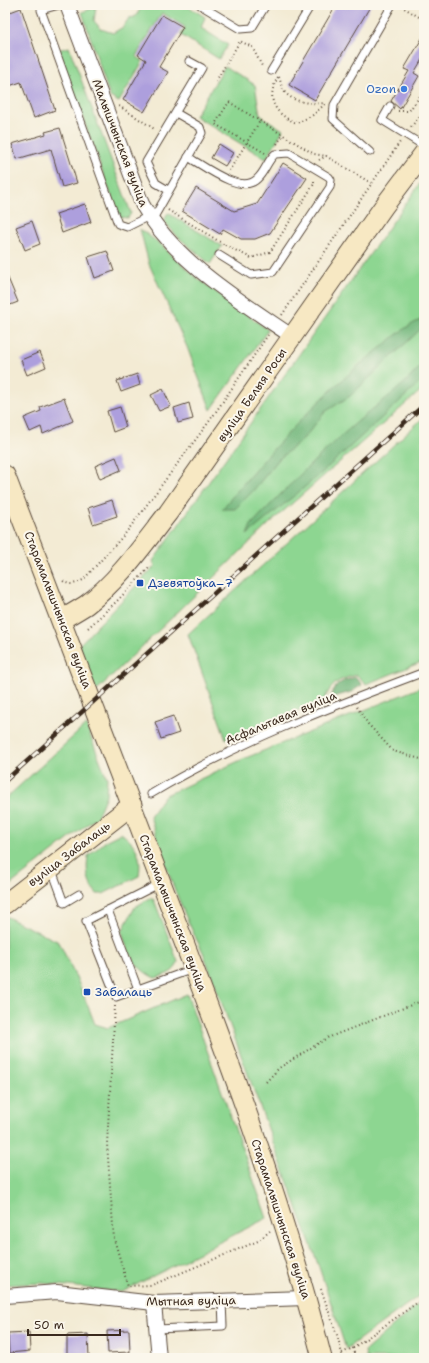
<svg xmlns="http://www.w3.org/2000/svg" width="429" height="1363" viewBox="0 0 429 1363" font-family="'Shantell Sans',sans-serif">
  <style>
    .green { fill: #8dd691; stroke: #648058 }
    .forest { fill: #72b77b; stroke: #56704c }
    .building { fill: #ad9fdd }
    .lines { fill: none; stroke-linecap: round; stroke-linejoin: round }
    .lane-casing { stroke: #574739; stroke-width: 9 }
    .street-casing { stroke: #574739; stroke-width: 16 }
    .secondary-casing { stroke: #574739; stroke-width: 21 }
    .path { stroke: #574739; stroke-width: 2; stroke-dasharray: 1 3; stroke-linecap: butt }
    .lane { stroke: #fff; stroke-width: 7 }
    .street { stroke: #fff; stroke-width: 14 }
    .secondary { stroke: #f7e8c3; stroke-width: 19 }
    .rail-casing { stroke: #3b2a1e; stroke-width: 4.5 }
    .rail { stroke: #fbf7ec; stroke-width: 3; stroke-dasharray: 9; stroke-linecap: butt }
    .shop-dot { fill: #3f7fe0; stroke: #fbf7ec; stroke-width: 1.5 }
    .transit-dot { fill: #1a4fb4; stroke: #fbf7ec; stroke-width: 1.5 }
    .labels { text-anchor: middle; stroke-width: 4; stroke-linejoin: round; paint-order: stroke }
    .shop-label { font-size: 12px; fill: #366cbe; stroke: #fbf7ec; text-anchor: end }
    .street-label { font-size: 12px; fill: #3b2a1e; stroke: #fbf7ec }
    .transit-label { font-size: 12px; fill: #164399; stroke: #fbf7ec; text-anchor: start }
  </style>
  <rect width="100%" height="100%" fill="#fbf7ec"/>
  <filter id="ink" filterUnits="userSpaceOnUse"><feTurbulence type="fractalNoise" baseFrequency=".025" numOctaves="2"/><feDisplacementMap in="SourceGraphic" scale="8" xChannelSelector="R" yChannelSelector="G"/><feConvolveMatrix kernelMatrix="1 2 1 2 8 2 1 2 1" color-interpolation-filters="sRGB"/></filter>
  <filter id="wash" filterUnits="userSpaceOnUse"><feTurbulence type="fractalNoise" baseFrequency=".012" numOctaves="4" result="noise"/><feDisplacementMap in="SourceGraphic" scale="16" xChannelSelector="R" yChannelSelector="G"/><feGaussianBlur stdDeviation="0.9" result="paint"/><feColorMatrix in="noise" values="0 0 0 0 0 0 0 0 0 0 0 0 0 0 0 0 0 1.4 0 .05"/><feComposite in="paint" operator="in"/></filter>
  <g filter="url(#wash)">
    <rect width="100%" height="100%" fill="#f3ebd4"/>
    <!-- green -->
    <g class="green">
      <polygon points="137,5 186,5 205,17 201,28 228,45 219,59 181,35 185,27 162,13 136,56 143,61 119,102 110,97 82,12 96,7 94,21 101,29 113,33 123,27 129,18 135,17 141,8"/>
      <polygon points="69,47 131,213 128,218 119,217 58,50"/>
      <polygon points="225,66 255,85 260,115 283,130 266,159 195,116"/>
      <polygon points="421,182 424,183 424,388 271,522 96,691 79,645 155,566 153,561"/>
      <polygon points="168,213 222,246 210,264 178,237 164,221"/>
      <polygon points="140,229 160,244 197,278 268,330 211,410 187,347 149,264"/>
      <path d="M424,417V661L366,684L357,675C339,679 332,683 324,700L226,739L188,634Z"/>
      <path d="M424,686V1292L346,1349L319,1267L203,952C180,909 164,862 150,816L164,796L243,759Z"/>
      <polygon points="86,725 107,778 106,795 97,817 5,889 5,799"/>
      <path d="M121,833C137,845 142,856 139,876L103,894H97C87,882 86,871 88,856L107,840Z"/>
      <path d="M150,898L154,900L178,962C175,973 165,975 155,978C135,969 127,952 122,931L135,907Z"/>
      <polygon points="7,917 59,942 79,984 95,1024 108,1028 187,994 267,1218 122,1292 41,1283 5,1285 5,918"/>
      <polygon points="424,1299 424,1358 366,1358 365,1351"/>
    </g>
    <!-- forest -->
    <g class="forest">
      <path d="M424,319V326L350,396L325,412L305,437L279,459L252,492L235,509H222C270,451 319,396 379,349C393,338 407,324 424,319Z"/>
      <path d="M424,361V379L318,476L247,535L251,525C287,487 324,450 363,417C384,399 408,384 424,361Z"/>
      <path d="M356,677L362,685L351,692L330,698C335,683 342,681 356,677Z"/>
    </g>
    <g id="blocks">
      <!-- building -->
      <g class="building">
        <polygon points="336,5 371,5 315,100 289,85"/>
        <polygon points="21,8 55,110 34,118 21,82 9,86 5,75 5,14"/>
        <polygon points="162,15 183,27 159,67 168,72 144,112 123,100 146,60 138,55"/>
        <polygon points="424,35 424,56 414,73 419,76 400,109 391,101 409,71 404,69"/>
        <polygon points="60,128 77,183 62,187 51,149 17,159 12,144 46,134 45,132"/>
        <polygon points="219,144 233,153 225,166 211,158"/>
        <polygon points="283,163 307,178 270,233 255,239 241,239 223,229 220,234 182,211 196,188 234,211 257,204"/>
        <polygon points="85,204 91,222 62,233 56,214"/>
        <polygon points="32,221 40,244 25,250 16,227"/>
        <polygon points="107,251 114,271 95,278 88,257"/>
        <polygon points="5,271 18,302 5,307"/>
        <polygon points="40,352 46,367 27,375 21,360"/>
        <polygon points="137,374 140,385 121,392 117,381"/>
        <polygon points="163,389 171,406 159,411 151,395"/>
        <polygon points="64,398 73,421 43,434 41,427 30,432 24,418 41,411 40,407"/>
        <polygon points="189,403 193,419 178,423 174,408"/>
        <polygon points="120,407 126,427 113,432 107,411"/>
        <polygon points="116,457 121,470 100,479 95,466"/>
        <polygon points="112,500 117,516 93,524 88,508"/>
        <polygon points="173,716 179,733 161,739 155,722"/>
        <polygon points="129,1330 130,1352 108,1353 107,1331"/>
        <polygon points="29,1332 30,1351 9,1353 8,1333"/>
        <polygon points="88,1334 89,1358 67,1358 67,1335"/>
      </g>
    </g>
  </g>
  <g filter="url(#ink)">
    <use href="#blocks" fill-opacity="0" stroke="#574739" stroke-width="1"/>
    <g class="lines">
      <defs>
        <g id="lane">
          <polyline points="59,5 41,10 118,224 127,227 149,216"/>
          <polyline points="200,5 240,29 252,28 266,5"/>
          <polyline points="271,71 311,5"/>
          <polyline points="390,106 382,120 424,146"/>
          <polyline points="370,152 333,119 334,105 392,5"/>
          <path d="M188,157C204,166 241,195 257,179C265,172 267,161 275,154L289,153L329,177L331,180L330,187L273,272L251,275L219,255"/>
          <polyline points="168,190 156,183 146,162 202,68 189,61"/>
          <polyline points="153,219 202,133 200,127 176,113"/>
          <path d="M151,794C237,742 331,707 424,672"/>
          <polyline points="52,870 64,903 79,894"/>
          <polyline points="161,883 86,921 116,997 193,969"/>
          <polyline points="108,910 138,989"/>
          <polyline points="157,1329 223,1326 222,1301"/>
        </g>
        <g id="street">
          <path d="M67,5L142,204C175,262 239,300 293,337"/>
          <polyline points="5,1296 57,1292 154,1303 306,1298"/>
          <polyline points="154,1303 159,1358"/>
        </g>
        <g id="secondary">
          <path d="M5,475C58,611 109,748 162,885C222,1040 281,1196 322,1358"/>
          <path d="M62,619C70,615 78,610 86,605C118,581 143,545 168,513L384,206L424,153"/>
          <polyline points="5,904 132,805"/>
        </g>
      </defs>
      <!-- lane casing -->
      <use href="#lane" class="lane-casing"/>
      <!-- street casing -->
      <use href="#street" class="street-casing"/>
      <!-- secondary casing -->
      <use href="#secondary" class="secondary-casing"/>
      <!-- path -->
      <g class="path">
        <polyline points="401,6 424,20"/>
        <path d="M278,77C265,99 275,115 297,123L313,115L325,104"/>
        <path d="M279,77C281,81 281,87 283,90C292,103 311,104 325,103"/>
        <polyline points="216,81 240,41 252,47 262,66"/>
        <polyline points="119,106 156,130"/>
        <polyline points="398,111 409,111 424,91"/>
        <polyline points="411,127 424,111"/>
        <polyline points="277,144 283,135"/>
        <polyline points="265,153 215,124 229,102 314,154 326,156"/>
        <polyline points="319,160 326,156 371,183"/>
        <polyline points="229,171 260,121"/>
        <polyline points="168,210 225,245"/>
        <polyline points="225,245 251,258 270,252 314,184 314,180"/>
        <polyline points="282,315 400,142"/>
        <path d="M63,581C70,586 75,584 83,580L125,534L211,419L268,335"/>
        <polyline points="88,628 117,601 149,568"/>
        <polyline points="357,707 368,724 393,751 424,760"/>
        <polyline points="115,1006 107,1144 114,1239 128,1286 152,1285 258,1241 270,1231"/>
        <polyline points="266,1082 279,1068 327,1038 424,1000"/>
        <polyline points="321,1289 338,1338 343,1358"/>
        <polyline points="353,1348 355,1358"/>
        <polyline points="342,1353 353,1348 424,1298"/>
      </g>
      <!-- lane -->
      <use href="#lane" class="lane"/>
      <!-- street -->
      <use href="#street" class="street"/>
      <!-- secondary -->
      <use href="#secondary" class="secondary"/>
      <defs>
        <polyline id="rail" points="5,781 424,405"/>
      </defs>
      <!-- rail casing -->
      <use href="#rail" class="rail-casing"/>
      <!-- rail -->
      <use href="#rail" class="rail"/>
    </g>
  </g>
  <!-- markers -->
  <circle class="shop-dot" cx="404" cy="89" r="4"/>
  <g class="transit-dot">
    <rect x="136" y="579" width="8" height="8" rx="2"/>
    <rect x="83" y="988" width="8" height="8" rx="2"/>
  </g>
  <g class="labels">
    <!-- shop labels -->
    <g class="shop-label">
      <text x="396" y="93">Ozon</text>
    </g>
    <!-- street labels -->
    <g class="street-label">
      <text transform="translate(120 143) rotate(69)" y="4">Малышчынская вуліца</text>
      <text transform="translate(252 395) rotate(-55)" y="4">вуліца Белыя Росы</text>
      <text transform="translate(58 610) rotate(69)" y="4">Старамалышчынская вуліца</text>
      <text transform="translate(281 718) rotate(-23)" y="4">Асфальтавая вуліца</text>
      <text transform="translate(69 854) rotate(-37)" y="4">вуліца Забалаць</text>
      <text transform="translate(173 913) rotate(69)" y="4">Старамалышчынская вуліца</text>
      <text transform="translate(281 1219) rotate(72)" y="4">Старамалышчынская вуліца</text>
      <text transform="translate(191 1301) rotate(-1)" y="4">Мытная вуліца</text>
    </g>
    <!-- transit labels -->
    <g class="transit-label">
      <text x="148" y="587">Дзевятоўка–7</text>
      <text x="95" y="996">Забалаць</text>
    </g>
  </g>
  <!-- margin -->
  <rect width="429" height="1363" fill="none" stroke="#fbf7ec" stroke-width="20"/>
  <!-- scale -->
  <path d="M28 1329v6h92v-6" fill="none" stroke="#3b2a1e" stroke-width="2"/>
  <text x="34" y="1329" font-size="12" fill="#3b2a1e" stroke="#fbf7ec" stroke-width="3" paint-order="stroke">50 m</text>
</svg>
